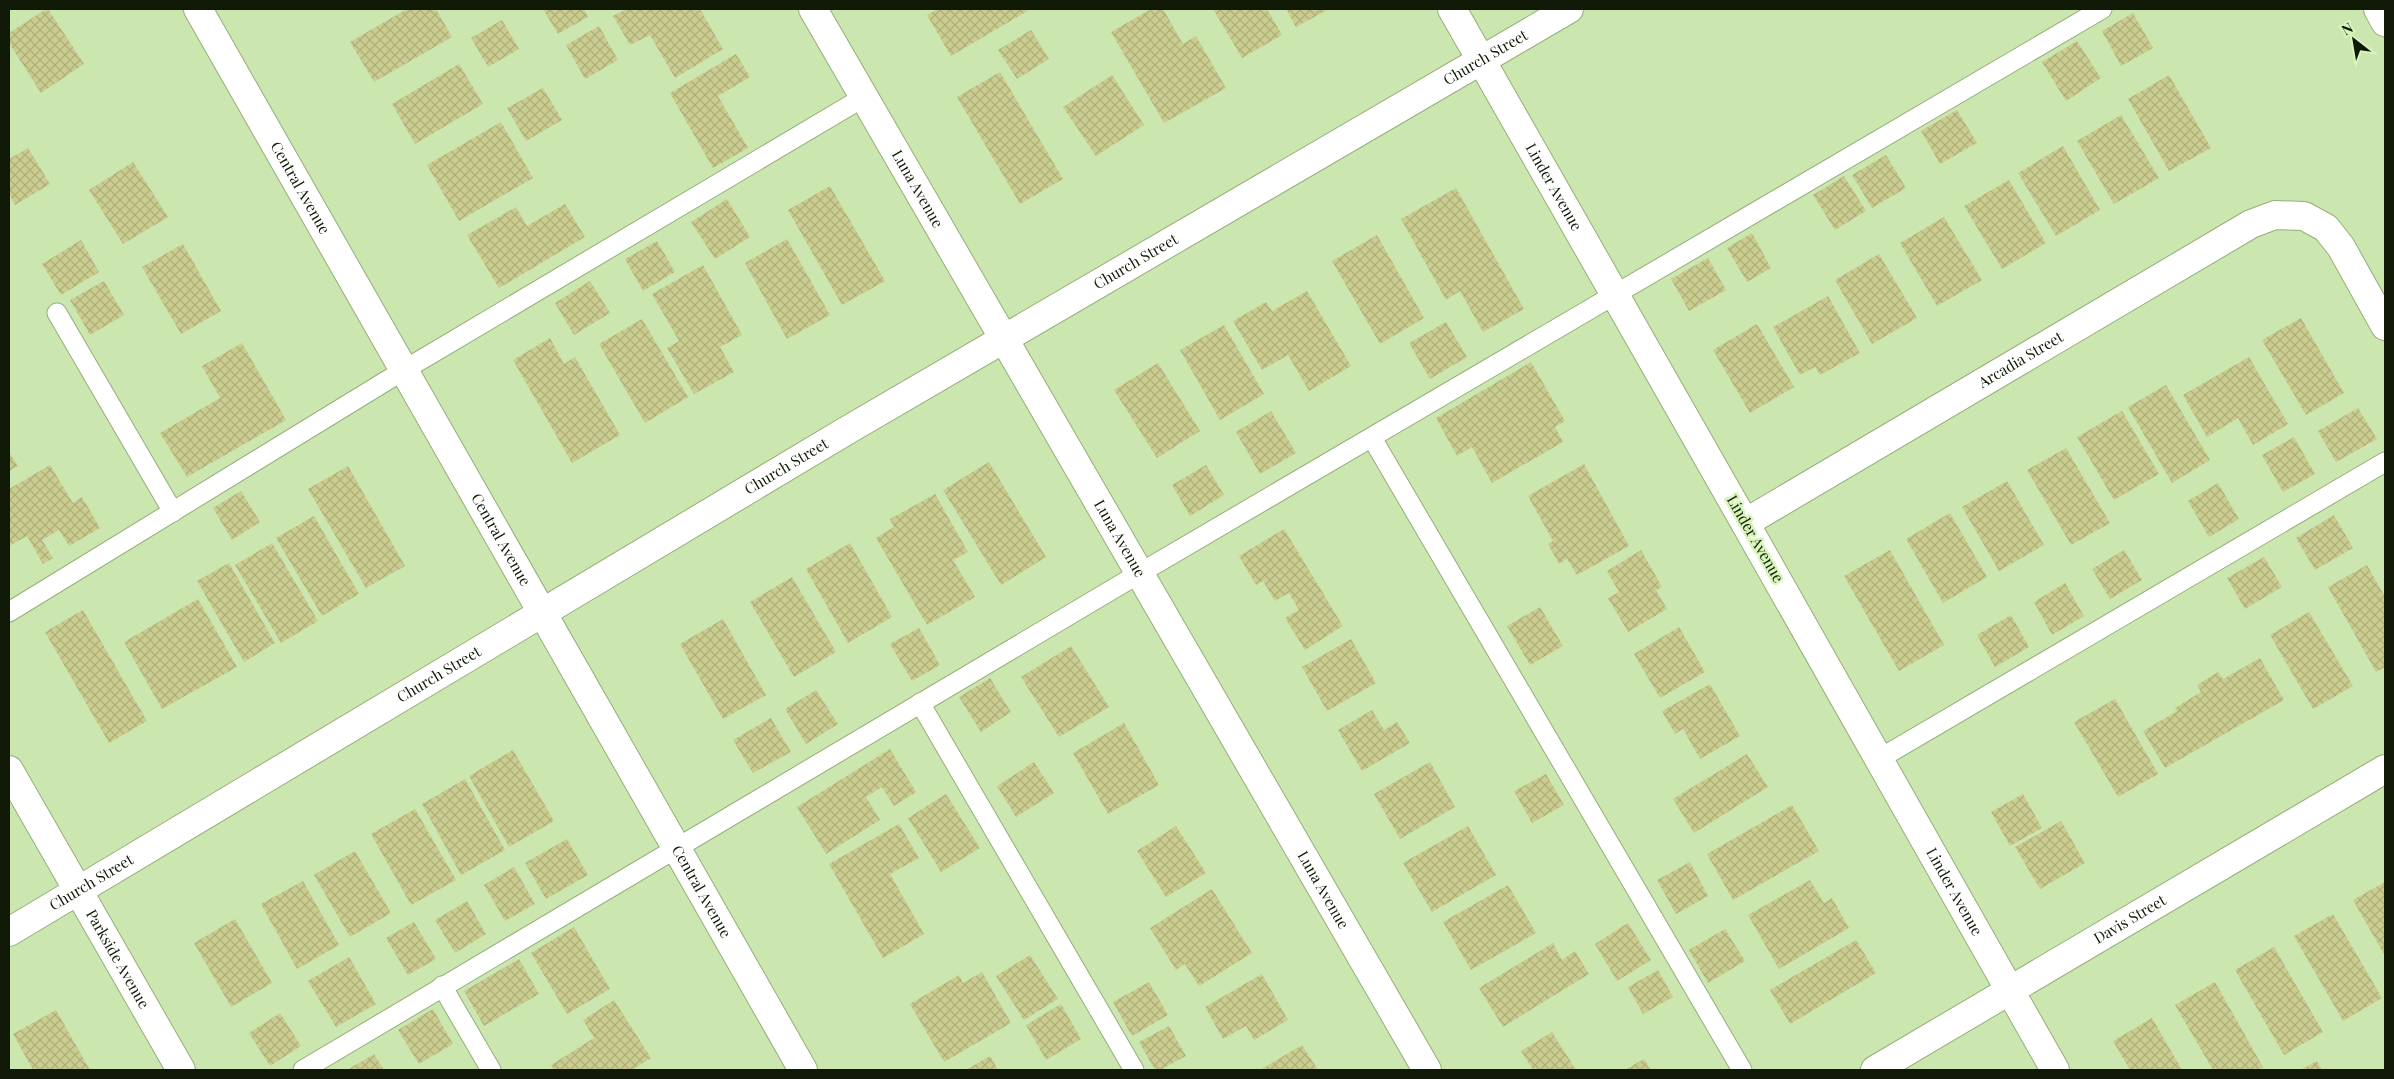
<svg xmlns="http://www.w3.org/2000/svg" width="2394" height="1079" viewBox="0 0 2394 1079" font-family="'Playfair Display',serif">
  <style>
    .building { fill: url(#building-cross-hatch) }
    .lines { fill: none; stroke-linecap: round; stroke-linejoin: round }
    .service-casing { stroke: #94ae79; stroke-width: 21 }
    .minor-casing { stroke: #94ae79; stroke-width: 30 }
    .tertiary-casing { stroke: #94ae79; stroke-width: 30 }
    .secondary-casing { stroke: #94ae79; stroke-width: 30 }
    .motorway-casing { stroke: #94ae79; stroke-width: 30 }
    .service { stroke: #fff; stroke-width: 19 }
    .minor { stroke: #fff; stroke-width: 28 }
    .tertiary { stroke: #fff; stroke-width: 28 }
    .secondary { stroke: #fff; stroke-width: 28 }
    .motorway { stroke: #fff; stroke-width: 28 }
    .labels { text-anchor: middle; stroke-width: 5; stroke-linejoin: round; paint-order: stroke }
    .street-label { font-size: 15px; fill: #0f1905; stroke: #d8f5bc }
  </style>
  <defs>
    <pattern id="building-cross-hatch" width="8" height="8" patternUnits="userSpaceOnUse" patternTransform="scale(1.25)"><rect width="8" height="8" fill="#cbcd90"/><path d="M0 0l8 8M0 8l8-8" fill="none" stroke="#adaf7b"/></pattern>
  </defs>
  <rect width="100%" height="100%" fill="#cbe7af"/>
  <!-- building -->
  <g class="building">
    <polygon points="46,9 48,9 84,64 41,93 9,43 9,33"/>
    <polygon points="407,9 436,9 452,37 374,82 350,42"/>
    <polygon points="543,9 584,9 588,17 558,34"/>
    <polygon points="626,9 700,9 723,49 675,78 650,35 630,45 613,16"/>
    <polygon points="938,9 1028,9 1029,10 951,56 927,15"/>
    <polygon points="1151,9 1163,9 1183,44 1196,36 1226,88 1164,123 1111,32"/>
    <polygon points="1213,9 1267,9 1282,35 1242,58"/>
    <polygon points="1286,9 1329,9 1296,27"/>
    <polygon points="2133,13 2153,48 2121,66 2102,31"/>
    <polygon points="502,20 519,49 488,67 471,38"/>
    <polygon points="599,26 618,60 585,79 566,45"/>
    <polygon points="1031,30 1049,59 1017,79 998,50"/>
    <polygon points="2077,41 2101,78 2066,101 2042,62"/>
    <polygon points="736,54 750,77 718,96 748,148 713,168 670,93"/>
    <polygon points="459,64 483,104 415,144 392,104"/>
    <polygon points="1000,72 1063,179 1020,204 957,97"/>
    <polygon points="1112,75 1144,125 1096,156 1063,107"/>
    <polygon points="2169,75 2211,148 2169,171 2128,99"/>
    <polygon points="543,88 562,120 526,141 507,108"/>
    <polygon points="1957,110 1977,143 1940,164 1921,131"/>
    <polygon points="2121,115 2159,178 2114,204 2077,141"/>
    <polygon points="501,122 533,178 459,221 427,165"/>
    <polygon points="2063,146 2100,210 2056,236 2018,173"/>
    <polygon points="28,148 50,184 15,205 9,194 9,159"/>
    <polygon points="1886,155 1906,188 1872,208 1852,175"/>
    <polygon points="133,162 168,217 123,244 89,190"/>
    <polygon points="1844,176 1866,211 1835,230 1813,195"/>
    <polygon points="2009,180 2046,243 2002,269 1964,206"/>
    <polygon points="830,186 885,281 842,305 788,210"/>
    <polygon points="1456,188 1524,309 1483,332 1460,291 1446,300 1401,219"/>
    <polygon points="727,199 750,237 715,259 691,222"/>
    <polygon points="565,204 585,237 499,288 467,235 516,207 527,226"/>
    <polygon points="1944,217 1982,280 1937,306 1900,243"/>
    <polygon points="1752,233 1771,268 1747,282 1727,248"/>
    <polygon points="1377,235 1424,318 1380,344 1332,261"/>
    <polygon points="787,239 830,315 787,339 745,263"/>
    <polygon points="81,240 99,272 61,295 42,264"/>
    <polygon points="657,241 675,272 643,291 625,259"/>
    <polygon points="183,244 221,311 181,334 142,267"/>
    <polygon points="1879,254 1917,318 1872,344 1835,280"/>
    <polygon points="1708,258 1726,290 1689,311 1671,279"/>
    <polygon points="703,265 742,335 720,347 734,372 694,394 667,348 679,341 652,294"/>
    <polygon points="104,281 124,315 90,335 70,300"/>
    <polygon points="590,281 610,313 574,335 555,303"/>
    <polygon points="1307,291 1351,366 1309,391 1288,355 1262,370 1233,321 1266,302 1272,311"/>
    <polygon points="1828,296 1860,353 1820,375 1815,367 1800,375 1773,327"/>
    <polygon points="2301,318 2344,393 2306,415 2262,340"/>
    <polygon points="642,319 688,397 645,423 599,344"/>
    <polygon points="1446,322 1467,357 1430,379 1409,343"/>
    <polygon points="1757,324 1794,387 1750,413 1713,350"/>
    <polygon points="1224,325 1264,394 1220,420 1180,350"/>
    <polygon points="550,338 564,364 575,357 620,435 572,463 513,360"/>
    <polygon points="242,343 286,420 187,477 160,433 220,398 202,366"/>
    <polygon points="2249,357 2288,424 2253,445 2238,418 2207,437 2183,395"/>
    <polygon points="1531,362 1565,421 1555,427 1563,442 1492,483 1472,447 1457,456 1436,418"/>
    <polygon points="1158,363 1200,431 1157,458 1114,390"/>
    <polygon points="2166,385 2210,460 2172,483 2128,407"/>
    <polygon points="2358,408 2377,439 2336,462 2318,431"/>
    <polygon points="1271,411 1296,453 1260,474 1236,432"/>
    <polygon points="2122,411 2159,474 2114,500 2077,437"/>
    <polygon points="2294,437 2315,474 2283,492 2262,455"/>
    <polygon points="2066,448 2110,523 2071,545 2027,470"/>
    <polygon points="9,452 18,466 9,471"/>
    <polygon points="989,462 1046,557 1001,585 943,490"/>
    <polygon points="1584,464 1629,546 1577,575 1567,559 1559,564 1548,544 1553,541 1528,496"/>
    <polygon points="50,465 73,503 82,497 100,528 69,546 59,530 42,540 53,558 43,564 27,536 9,546 9,489"/>
    <polygon points="1206,465 1224,495 1190,516 1172,485"/>
    <polygon points="348,466 405,566 366,588 308,489"/>
    <polygon points="2007,481 2044,545 1999,571 1962,507"/>
    <polygon points="2218,483 2239,519 2209,537 2188,501"/>
    <polygon points="241,491 260,522 232,540 213,508"/>
    <polygon points="935,494 968,552 953,560 975,597 927,625 876,538 894,527 890,519"/>
    <polygon points="1950,513 1987,577 1943,603 1906,539"/>
    <polygon points="2334,515 2353,548 2315,570 2296,538"/>
    <polygon points="314,516 359,594 322,616 276,538"/>
    <polygon points="1284,529 1343,626 1305,650 1285,618 1299,610 1289,593 1275,601 1263,581 1256,585 1239,556"/>
    <polygon points="272,543 318,621 281,643 235,565"/>
    <polygon points="850,543 892,617 848,643 806,569"/>
    <polygon points="1641,550 1662,587 1656,590 1667,609 1628,632 1608,598 1619,592 1607,571"/>
    <polygon points="1890,550 1944,645 1899,671 1844,576"/>
    <polygon points="2124,550 2142,580 2110,599 2092,569"/>
    <polygon points="2264,557 2282,587 2245,609 2227,578"/>
    <polygon points="229,563 275,643 244,662 197,581"/>
    <polygon points="2367,565 2385,597 2385,667 2376,672 2328,587"/>
    <polygon points="792,577 836,652 794,677 750,602"/>
    <polygon points="2065,583 2084,616 2052,635 2034,602"/>
    <polygon points="198,599 237,667 162,709 124,642"/>
    <polygon points="1540,607 1563,646 1530,665 1507,626"/>
    <polygon points="83,610 147,721 109,743 45,632"/>
    <polygon points="2309,612 2353,686 2313,709 2270,635"/>
    <polygon points="2011,615 2029,647 1995,667 1977,635"/>
    <polygon points="723,619 766,695 723,719 680,644"/>
    <polygon points="1679,627 1705,672 1660,698 1634,654"/>
    <polygon points="919,628 940,665 912,681 890,644"/>
    <polygon points="1351,639 1376,683 1327,711 1302,667"/>
    <polygon points="1071,646 1109,707 1059,737 1021,677"/>
    <polygon points="2260,658 2284,700 2165,768 2143,731 2177,711 2175,708 2201,692 2197,685 2218,672 2223,679"/>
    <polygon points="990,678 1011,712 981,732 959,697"/>
    <polygon points="1710,684 1740,736 1700,759 1683,729 1675,734 1662,711"/>
    <polygon points="816,690 838,724 806,744 785,709"/>
    <polygon points="2115,699 2158,774 2118,797 2074,722"/>
    <polygon points="1372,710 1384,730 1397,722 1410,743 1362,771 1338,730"/>
    <polygon points="771,718 791,752 753,773 733,740"/>
    <polygon points="1124,723 1159,785 1108,814 1073,753"/>
    <polygon points="890,749 916,792 894,806 882,787 866,797 880,820 826,854 797,807"/>
    <polygon points="513,750 554,821 509,847 469,776"/>
    <polygon points="1747,754 1768,787 1694,833 1673,799"/>
    <polygon points="1034,762 1054,793 1016,817 997,786"/>
    <polygon points="1430,762 1455,807 1400,839 1374,794"/>
    <polygon points="1546,774 1564,805 1532,823 1514,791"/>
    <polygon points="465,779 505,850 461,875 422,804"/>
    <polygon points="946,794 980,848 941,872 908,818"/>
    <polygon points="2023,794 2042,828 2010,846 1991,812"/>
    <polygon points="1792,805 1819,851 1733,900 1707,854"/>
    <polygon points="415,809 456,880 411,905 371,834"/>
    <polygon points="2061,821 2085,863 2040,889 2015,847"/>
    <polygon points="899,824 919,858 890,874 924,934 883,958 829,864"/>
    <polygon points="1176,826 1206,873 1166,897 1137,851"/>
    <polygon points="1468,826 1496,875 1432,912 1403,863"/>
    <polygon points="567,839 588,875 546,899 525,863"/>
    <polygon points="355,851 391,913 350,937 314,875"/>
    <polygon points="1690,862 1708,896 1676,914 1657,880"/>
    <polygon points="514,867 535,904 505,921 484,885"/>
    <polygon points="1810,880 1824,903 1832,898 1849,928 1779,969 1748,915"/>
    <polygon points="303,881 339,945 297,969 261,904"/>
    <polygon points="2385,882 2385,956 2353,900"/>
    <polygon points="1508,885 1536,933 1471,970 1443,922"/>
    <polygon points="1212,889 1252,953 1199,986 1185,964 1176,970 1150,928"/>
    <polygon points="467,901 486,934 455,953 435,920"/>
    <polygon points="2333,914 2382,998 2343,1021 2294,936"/>
    <polygon points="235,919 272,983 231,1007 194,943"/>
    <polygon points="414,922 436,959 408,975 386,938"/>
    <polygon points="1628,923 1651,960 1617,981 1595,944"/>
    <polygon points="574,927 610,989 567,1014 531,953"/>
    <polygon points="1725,929 1745,961 1708,983 1689,950"/>
    <polygon points="1856,940 1876,973 1790,1024 1770,990"/>
    <polygon points="1553,943 1562,960 1575,951 1589,974 1503,1027 1479,988"/>
    <polygon points="2274,947 2323,1032 2284,1055 2235,970"/>
    <polygon points="1030,955 1058,999 1024,1020 996,976"/>
    <polygon points="349,957 376,1004 336,1027 308,981"/>
    <polygon points="519,959 539,994 484,1026 464,991"/>
    <polygon points="1658,970 1673,997 1643,1014 1628,987"/>
    <polygon points="982,972 1011,1023 944,1062 910,1004 959,975 963,983"/>
    <polygon points="1262,974 1288,1020 1254,1040 1246,1026 1223,1039 1205,1007"/>
    <polygon points="1149,982 1168,1015 1132,1036 1113,1002"/>
    <polygon points="2215,982 2263,1067 2258,1070 2213,1070 2175,1005"/>
    <polygon points="614,1000 651,1058 632,1070 554,1070 551,1065 594,1038 583,1020"/>
    <polygon points="1061,1004 1081,1039 1046,1060 1026,1025"/>
    <polygon points="433,1009 453,1044 419,1064 398,1030"/>
    <polygon points="56,1010 90,1070 33,1070 13,1034"/>
    <polygon points="280,1013 301,1046 270,1066 249,1033"/>
    <polygon points="2152,1018 2182,1070 2130,1070 2113,1041"/>
    <polygon points="1169,1026 1186,1056 1160,1070 1155,1070 1139,1042"/>
    <polygon points="1552,1032 1576,1070 1533,1070 1521,1051"/>
    <polygon points="1302,1045 1318,1070 1260,1070"/>
    <polygon points="374,1054 384,1070 347,1070"/>
    <polygon points="990,1056 998,1070 966,1070"/>
    <polygon points="1644,1059 1651,1070 1625,1070"/>
    <polygon points="2317,1061 2322,1070 2300,1070"/>
  </g>
  <g class="lines">
    <defs>
      <g id="service">
        <polyline points="57,313 173,512"/>
        <polyline points="1372,438 1742,1070"/>
        <polyline points="9,612 404,370 864,97"/>
        <polyline points="920,703 1134,1070"/>
        <polyline points="1879,759 2385,462"/>
        <polyline points="442,986 491,1070"/>
        <polyline points="303,1070 1140,573 2102,9"/>
      </g>
      <g id="minor">
        <path id="s1" d="M813,9L1427,1070"/>
        <path id="s2" d="M1745,523L2055,1070"/>
        <path id="s3" d="M9,770L181,1070"/>
        <path id="s4" d="M1875,1070L2385,769"/>
      </g>
      <g id="tertiary">
        <path id="s5" d="M1452,9L1745,523L2251,224L2275,215L2304,216L2326,228L2341,247L2385,326"/>
        <path id="s6" d="M9,932L846,431L1569,9"/>
      </g>
      <g id="secondary">
        <path id="s7" d="M198,9L803,1070"/>
      </g>
      <polyline id="motorway" points="2378,9 2385,22"/>
    </defs>
    <!-- service casing -->
    <use href="#service" class="service-casing"/>
    <!-- minor casing -->
    <use href="#minor" class="minor-casing"/>
    <!-- tertiary casing -->
    <use href="#tertiary" class="tertiary-casing"/>
    <!-- secondary casing -->
    <use href="#secondary" class="secondary-casing"/>
    <!-- motorway casing -->
    <use href="#motorway" class="motorway-casing"/>
    <!-- service -->
    <use href="#service" class="service"/>
    <!-- minor -->
    <use href="#minor" class="minor"/>
    <!-- tertiary -->
    <use href="#tertiary" class="tertiary"/>
    <!-- secondary -->
    <use href="#secondary" class="secondary"/>
    <!-- motorway -->
    <use href="#motorway" class="motorway"/>
  </g>
  <g class="labels">
    <!-- street labels -->
    <g class="street-label">
      <text dy="5" stroke="none"><textPath href="#s6" startOffset="1716">Church Street</textPath></text>
      <text dy="5" stroke="none"><textPath href="#s5" startOffset="205">Linder Avenue</textPath></text>
      <text dy="5" stroke="none"><textPath href="#s7" startOffset="206">Central Avenue</textPath></text>
      <text dy="5" stroke="none"><textPath href="#s1" startOffset="208">Luna Avenue</textPath></text>
      <text dy="5" stroke="none"><textPath href="#s6" startOffset="1311">Church Street</textPath></text>
      <text dy="5" stroke="none"><textPath href="#s5" startOffset="912">Arcadia Street</textPath></text>
      <text dy="5" stroke="none"><textPath href="#s6" startOffset="906">Church Street</textPath></text>
      <text dy="5" stroke="none"><textPath href="#s1" startOffset="612">Luna Avenue</textPath></text>
      <text transform="translate(1755 539) rotate(60)" y="5">Linder Avenue</text>
      <text dy="5" stroke="none"><textPath href="#s7" startOffset="611">Central Avenue</textPath></text>
      <text dy="5" stroke="none"><textPath href="#s6" startOffset="501">Church Street</textPath></text>
      <text dy="5" stroke="none"><textPath href="#s6" startOffset="96">Church Street</textPath></text>
      <text dy="5" stroke="none"><textPath href="#s1" startOffset="1018">Luna Avenue</textPath></text>
      <text dy="5" stroke="none"><textPath href="#s7" startOffset="1016">Central Avenue</textPath></text>
      <text dy="5" stroke="none"><textPath href="#s2" startOffset="424">Linder Avenue</textPath></text>
      <text dy="5" stroke="none"><textPath href="#s4" startOffset="296">Davis Street</textPath></text>
      <text dy="5" stroke="none"><textPath href="#s3" startOffset="218">Parkside Avenue</textPath></text>
    </g>
  </g>
  <!-- border -->
  <rect width="2394" height="1079" fill="none" stroke="#0f1905" stroke-width="20"/>
  <!-- north arrow -->
  <g transform="translate(2354 40) rotate(329)" stroke="#d8f5bc" stroke-width="4" paint-order="stroke">
  <path d="M0-4L9 19L0 12L-9 19Z" fill="#0f1905"/>
  <text y="-8" font-size="14" font-weight="bold" text-anchor="middle" fill="#0f1905">N</text>
  </g>
</svg>
